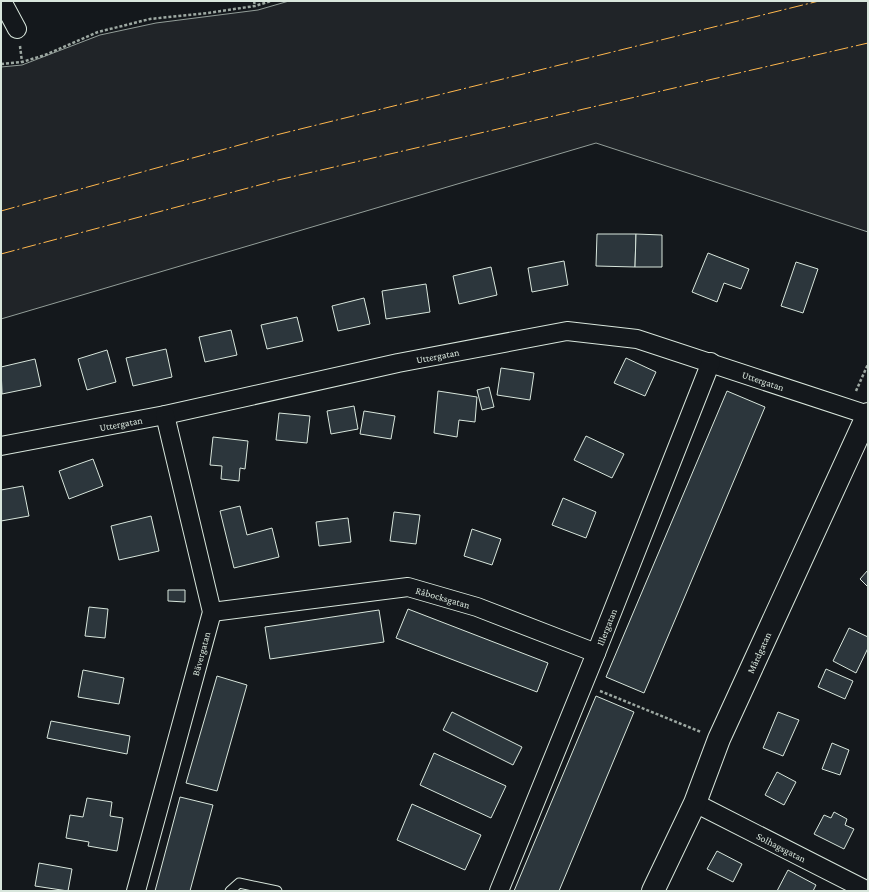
<svg xmlns="http://www.w3.org/2000/svg" width="869" height="892" viewBox="0 0 869 892" font-family="'Crimson Pro',serif">
  <style>
    .green { fill: #202428; stroke: #939e99 }
    .building { fill: #2c363c; stroke: #d8e6dc }
    .lines { fill: none; stroke-linecap: round; stroke-linejoin: round }
    .lane-casing { stroke: #d8e6dc; stroke-width: 11 }
    .street-casing { stroke: #d8e6dc; stroke-width: 20 }
    .secondary-casing { stroke: #d8e6dc; stroke-width: 24 }
    .path { stroke: #9da8a2; stroke-width: 2.5; stroke-dasharray: 3 2; stroke-linecap: butt }
    .lane { stroke: #14181c; stroke-width: 9 }
    .street { stroke: #14181c; stroke-width: 18 }
    .secondary { stroke: #14181c; stroke-width: 22 }
    .power { stroke: #ffb74d; stroke-width: 1; stroke-dasharray: 14 3 2 3; stroke-linecap: butt }
    .labels { text-anchor: middle; stroke-width: 3; stroke-linejoin: round; paint-order: stroke }
    .street-label { font-size: 10px; fill: #d8e6dc; stroke: #14181c }
  </style>
  <rect width="100%" height="100%" fill="#14181c"/>
  <!-- green -->
  <polygon class="green" points="289,1 868,1 868,232 596,143 1,319 1,67 22,65 100,35 156,23 258,10"/>
  <!-- building -->
  <g class="building">
    <polygon points="597,234 636,234 635,267 596,266"/>
    <polygon points="636,234 662,235 662,267 635,267"/>
    <polygon points="708,253 749,269 741,289 724,283 717,302 692,292"/>
    <polygon points="564,261 568,285 532,292 528,268"/>
    <polygon points="796,262 818,269 803,313 781,306"/>
    <polygon points="491,267 497,295 459,304 453,276"/>
    <polygon points="426,284 430,312 386,319 382,291"/>
    <polygon points="364,298 370,324 338,331 332,306"/>
    <polygon points="297,317 303,341 267,349 261,325"/>
    <polygon points="231,330 237,355 205,362 199,337"/>
    <polygon points="166,349 172,377 133,386 126,358"/>
    <polygon points="107,350 116,382 87,390 78,359"/>
    <polygon points="626,358 656,372 645,396 614,383"/>
    <polygon points="35,359 41,386 2,394 1,367"/>
    <polygon points="501,368 534,373 530,400 497,395"/>
    <polygon points="489,387 494,407 482,410 477,390"/>
    <polygon points="438,391 477,397 475,422 459,420 457,437 434,433"/>
    <polygon points="727,391 765,407 644,693 606,677"/>
    <polygon points="354,406 358,429 331,434 327,411"/>
    <polygon points="364,411 395,416 391,439 360,434"/>
    <polygon points="279,413 310,416 307,443 276,440"/>
    <polygon points="586,436 624,454 612,478 574,460"/>
    <polygon points="213,437 248,441 245,469 240,468 239,481 221,479 222,466 210,465"/>
    <polygon points="93,459 103,486 69,499 59,471"/>
    <polygon points="23,486 29,516 1,521 1,490"/>
    <polygon points="563,498 596,512 586,538 552,525"/>
    <polygon points="240,506 247,535 272,528 279,557 234,568 220,511"/>
    <polygon points="394,512 420,515 416,544 390,541"/>
    <polygon points="151,516 159,551 119,560 111,526"/>
    <polygon points="348,518 351,542 319,546 316,522"/>
    <polygon points="472,529 501,539 492,565 464,556"/>
    <polygon points="868,570 868,587 860,579"/>
    <polygon points="168,590 185,590 185,602 168,601"/>
    <polygon points="89,607 108,609 105,638 85,636"/>
    <polygon points="408,609 548,663 537,692 396,638"/>
    <polygon points="379,610 384,642 270,659 265,627"/>
    <polygon points="849,628 868,637 868,648 856,673 833,661"/>
    <polygon points="826,669 853,681 845,699 818,687"/>
    <polygon points="83,670 124,678 119,704 78,697"/>
    <polygon points="217,676 247,685 217,791 186,783"/>
    <polygon points="596,696 634,712 559,891 514,891"/>
    <polygon points="452,712 522,747 513,765 443,730"/>
    <polygon points="778,712 799,720 783,756 763,748"/>
    <polygon points="51,721 130,736 127,754 47,738"/>
    <polygon points="832,743 849,750 840,775 822,769"/>
    <polygon points="434,753 506,786 491,818 420,785"/>
    <polygon points="777,772 796,782 784,805 765,795"/>
    <polygon points="180,797 213,805 190,891 155,891"/>
    <polygon points="87,798 112,802 110,816 123,818 117,851 88,846 89,842 66,838 70,815 83,817"/>
    <polygon points="412,804 481,835 465,870 397,840"/>
    <polygon points="834,812 847,819 845,825 854,829 844,849 814,834 824,815 831,818"/>
    <polygon points="717,851 742,864 733,882 707,869"/>
    <polygon points="39,863 72,869 68,891 35,886"/>
    <polygon points="788,870 816,885 813,891 777,891"/>
  </g>
  <g class="lines">
    <defs>
      <polyline id="lane" points="230,891 239,883 277,891"/>
      <g id="street">
        <polyline points="2,1 17,29"/>
        <path id="s1" d="M1,446L165,415L398,363L567,331L637,339L868,415"/>
        <path id="s2" d="M212,612L408,587L477,607L596,653"/>
        <path id="s3" d="M695,803L868,891"/>
        <path id="s4" d="M136,891L212,612L165,415"/>
        <path id="s5" d="M499,891L596,653L711,362"/>
      </g>
      <g id="secondary">
        <path id="s6" d="M653,891L695,803L719,739L868,414"/>
      </g>
    </defs>
    <!-- lane casing -->
    <use href="#lane" class="lane-casing"/>
    <!-- street casing -->
    <use href="#street" class="street-casing"/>
    <!-- secondary casing -->
    <use href="#secondary" class="secondary-casing"/>
    <!-- path -->
    <g class="path">
      <polyline points="254,1 255,6"/>
      <polyline points="20,46 22,62"/>
      <polyline points="1,64 22,62 45,55 98,32 150,19 208,13 255,6 271,1"/>
      <polyline points="856,391 868,364"/>
      <polyline points="600,691 701,732"/>
    </g>
    <!-- lane -->
    <use href="#lane" class="lane"/>
    <!-- street -->
    <use href="#street" class="street"/>
    <!-- secondary -->
    <use href="#secondary" class="secondary"/>
    <!-- power -->
    <g class="power">
      <polyline points="1,211 272,136 819,1"/>
      <polyline points="1,254 278,180 868,43"/>
    </g>
  </g>
  <g class="labels">
    <!-- street labels -->
    <g class="street-label">
      <text dy="4" stroke="none"><textPath href="#s1" startOffset="446">Uttergatan</textPath></text>
      <text dy="4" stroke="none"><textPath href="#s1" startOffset="781">Uttergatan</textPath></text>
      <text dy="4" stroke="none"><textPath href="#s1" startOffset="122">Uttergatan</textPath></text>
      <text dy="4" stroke="none"><textPath href="#s2" startOffset="234">Råbocksgatan</textPath></text>
      <text dy="4" stroke="none"><textPath href="#s5" startOffset="285">Illergatan</textPath></text>
      <text dy="4" stroke="none"><textPath href="#s6" startOffset="261">Mårdgatan</textPath></text>
      <text dy="4" stroke="none"><textPath href="#s4" startOffset="246">Bävergatan</textPath></text>
      <text dy="4" stroke="none"><textPath href="#s3" startOffset="97">Solhagsgatan</textPath></text>
    </g>
  </g>
  <!-- border -->
  <rect width="869" height="892" fill="none" stroke="#d8e6dc" stroke-width="4"/>
</svg>
